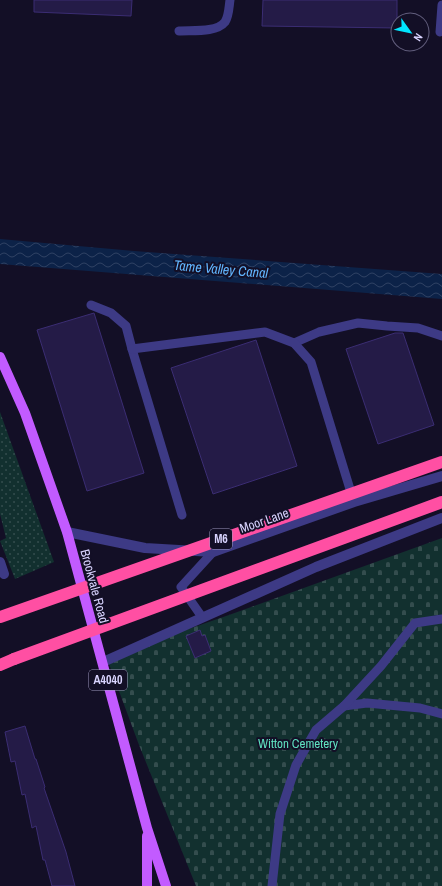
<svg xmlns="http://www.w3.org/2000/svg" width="442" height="886" viewBox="0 0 442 886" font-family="'Archivo Narrow',sans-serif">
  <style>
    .grass { fill: url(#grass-dots) }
    .cemetery { fill: url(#cemetery-stones) }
    .water { fill: url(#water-waves) }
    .building { fill: #241b47; stroke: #3b2d73 }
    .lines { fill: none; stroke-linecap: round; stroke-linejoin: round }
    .service { stroke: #3d3a85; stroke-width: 9 }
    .minor { stroke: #3d3a85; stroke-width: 10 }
    .primary { stroke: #c25bff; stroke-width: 10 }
    .motorway { stroke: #ff4fa3; stroke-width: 12 }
    .motorway-bridge { stroke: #ff4fa3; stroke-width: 12 }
    .labels { text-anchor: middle; stroke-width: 4; stroke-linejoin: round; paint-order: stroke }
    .shield { fill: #130f26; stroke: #9e99be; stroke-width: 1 }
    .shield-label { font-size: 12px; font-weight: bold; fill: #d9d4ff }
    .street-label { font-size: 13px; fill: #d9d4ff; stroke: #130f26 }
    .park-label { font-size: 13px; fill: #5fe0c0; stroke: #130f26 }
    .water-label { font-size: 14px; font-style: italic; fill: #62b6ff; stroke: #130f26 }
  </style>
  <defs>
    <pattern id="grass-dots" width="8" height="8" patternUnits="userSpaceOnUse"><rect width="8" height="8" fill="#12302f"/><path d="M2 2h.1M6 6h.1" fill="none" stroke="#344d4e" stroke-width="1.8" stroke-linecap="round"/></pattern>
    <pattern id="cemetery-stones" width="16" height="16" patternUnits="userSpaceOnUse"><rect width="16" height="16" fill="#12302f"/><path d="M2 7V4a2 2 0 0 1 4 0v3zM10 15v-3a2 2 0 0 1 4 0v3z" fill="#344d4e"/></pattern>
    <pattern id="water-waves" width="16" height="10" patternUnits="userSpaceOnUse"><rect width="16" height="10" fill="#0c2248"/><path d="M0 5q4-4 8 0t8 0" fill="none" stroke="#2f4163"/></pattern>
  </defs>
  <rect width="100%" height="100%" fill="#130f26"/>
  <!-- grass -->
  <polygon class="grass" points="0,412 54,562 15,579 0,541 6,538 0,514"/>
  <!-- cemetery -->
  <polygon class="cemetery" points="442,538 442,886 196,886 139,745 109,664 171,635 229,615"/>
  <!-- water -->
  <polygon class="water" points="0,239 134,251 442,274 442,299 0,264"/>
  <!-- building -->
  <g class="building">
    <polygon points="34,0 132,0 131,16 34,12"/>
    <polygon points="263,0 397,0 397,28 262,26"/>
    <polygon points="94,313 144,473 87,491 37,330"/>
    <polygon points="395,333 403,333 434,425 378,444 346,349"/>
    <polygon points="256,340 297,466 213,494 171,368"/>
    <polygon points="200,630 202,636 205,635 211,651 195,658 186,636"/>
    <polygon points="25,726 35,759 36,759 45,787 44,788 66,852 75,886 52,886 45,860 43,860 36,826 32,828 25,794 22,795 15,761 11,762 5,732"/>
  </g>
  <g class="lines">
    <!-- service -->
    <g class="service">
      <path d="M179,31C192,30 216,33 225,22C229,16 229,6 230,0"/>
      <polyline points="440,32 442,5"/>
      <polyline points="91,305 111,313 126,326 132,349 182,515"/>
      <polyline points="294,343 319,332 358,323 387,326 418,328 442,336"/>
      <polyline points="132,349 265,332 294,343 311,362 353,499"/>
      <polyline points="202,617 181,587 213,552"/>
      <polyline points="344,706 367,703 420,708 442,714"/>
      <polyline points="272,886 280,814 296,765 316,730 344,706 381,666 415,623 442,619"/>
    </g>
    <!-- minor -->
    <g class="minor">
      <polyline points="67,532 145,548 213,552 354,502 442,476"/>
      <polyline points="0,562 4,574"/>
      <polyline points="103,662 316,567 442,518"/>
    </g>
    <!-- primary -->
    <g class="primary">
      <polyline points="0,357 25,413 67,532 147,828 166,886"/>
      <polyline points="147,886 147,836"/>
    </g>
    <!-- motorway -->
    <polyline class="motorway" points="0,665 14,659"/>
    <!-- motorway-bridge -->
    <g class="motorway-bridge">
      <polyline points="0,617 442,462"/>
      <polyline points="14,659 442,502"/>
    </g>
  </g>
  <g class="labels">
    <!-- shield labels -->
    <g class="shield">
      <rect x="210" y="529" width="22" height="20" rx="3"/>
      <rect x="89" y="670" width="38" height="20" rx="3"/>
    </g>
    <g class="shield-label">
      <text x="221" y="543">M6</text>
      <text x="108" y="684">A4040</text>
    </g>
    <!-- street labels -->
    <g class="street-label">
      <text transform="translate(264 520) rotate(-19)" y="5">Moor Lane</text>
      <text transform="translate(95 586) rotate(75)" y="5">Brookvale Road</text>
    </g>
    <!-- park labels -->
    <g class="park-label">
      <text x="298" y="748">Witton Cemetery</text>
    </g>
    <!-- water labels -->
    <g class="water-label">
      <text transform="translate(221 269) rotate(5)" y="5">Tame Valley Canal</text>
    </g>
  </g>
  <!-- north arrow -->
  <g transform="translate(410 32) rotate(123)"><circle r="19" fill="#130f26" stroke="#625e7d"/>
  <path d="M0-3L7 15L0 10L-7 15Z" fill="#00e5ff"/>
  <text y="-6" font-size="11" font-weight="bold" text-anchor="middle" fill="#d9d4ff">N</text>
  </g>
</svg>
